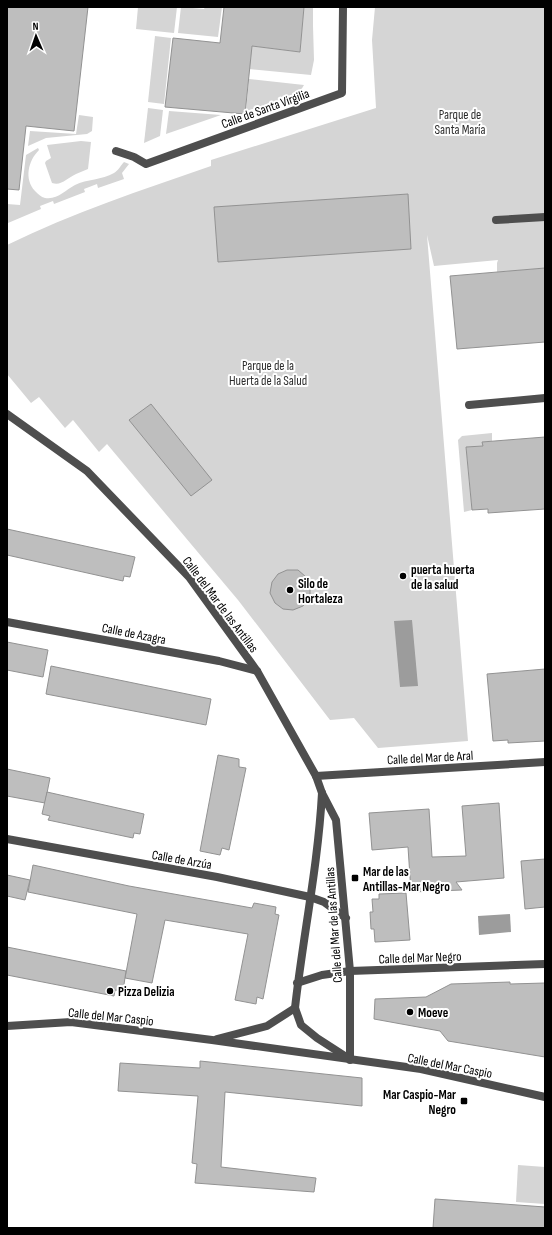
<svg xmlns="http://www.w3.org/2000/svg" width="552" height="1235" viewBox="0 0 552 1235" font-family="'Sofia Sans Condensed',sans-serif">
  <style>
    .green { fill: #d5d5d5 }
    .water { fill: #9c9c9c }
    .building { fill: #bebebe; stroke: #929292 }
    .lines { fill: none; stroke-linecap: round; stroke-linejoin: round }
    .pedestrian { stroke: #4e4e4e; stroke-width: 8 }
    .minor { stroke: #4e4e4e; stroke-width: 8 }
    .poi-dot { fill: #000; stroke: #fff; stroke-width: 1.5 }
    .labels { text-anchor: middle; stroke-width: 4; stroke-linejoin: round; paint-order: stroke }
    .street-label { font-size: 13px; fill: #000; stroke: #fff }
    .park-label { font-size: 13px; fill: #2c2c2c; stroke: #fff }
    .poi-label { font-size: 13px; font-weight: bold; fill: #000; stroke: #fff; text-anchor: start }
  </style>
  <rect width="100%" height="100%" fill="#fff"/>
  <!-- green -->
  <g class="green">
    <polygon points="138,7 177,7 174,33 136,29"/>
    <polygon points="181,7 204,9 205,7 222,7 218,37 178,33"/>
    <polygon points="304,7 313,7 313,26 314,60 311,75 249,69 252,46 300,52"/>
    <path d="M375,7H545V256L509,259L545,256V268L497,272V263L498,260L434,266L427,235L468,741L378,748L354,718L330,720L238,600L107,444L99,452L73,420L65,428L39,397L31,403L7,374V245C72,213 142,190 211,166V160L376,108L372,40Z"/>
    <polygon points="155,36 171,38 164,104 148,102"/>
    <polygon points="249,79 304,85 298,95 246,111"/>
    <polygon points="148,108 163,110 160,136 144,143"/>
    <polygon points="169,111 221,115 166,134"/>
    <polygon points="79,115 93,117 92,131 87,134 46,138 28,146 30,131 76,134"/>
    <path d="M81,141L91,142L88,169C84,171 80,172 76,174C67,178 62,186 52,183L45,163L46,161L51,158L47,145Z"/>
    <path d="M38,148L39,150C28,161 24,179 35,191C38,194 41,197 45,198C58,200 65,190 75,185C87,179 102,180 114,173C118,171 121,165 124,162L129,164L122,173L124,179L98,188L97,184L84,189L85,192L54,204L53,201L40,206L41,209L8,223L7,220V204L20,205L26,155Z"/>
    <polygon points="492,433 492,441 483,442 483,446 466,447 472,510 464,512 458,440 462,436"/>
    <polygon points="518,1165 545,1167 545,1204 516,1202"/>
  </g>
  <!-- water -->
  <g class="water">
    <polygon points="412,620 418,686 400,687 394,621"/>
    <polygon points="510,914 511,932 479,935 478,916"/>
  </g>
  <!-- building -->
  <g class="building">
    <polygon points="7,7 88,7 74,131 26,126 19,190 7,189"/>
    <polygon points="224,7 304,7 300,52 252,46 245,114 165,107 173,38 220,43"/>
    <polygon points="408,194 411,249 218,262 214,207"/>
    <polygon points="545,268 545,342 457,349 450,276"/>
    <polygon points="151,404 212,480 191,496 129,420"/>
    <polygon points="545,437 545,509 488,513 488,509 472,510 466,447 483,446 482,442"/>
    <polygon points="7,529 135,557 130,577 124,576 123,581 7,555"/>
    <polygon points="287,570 298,570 306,577 310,587 310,596 303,606 293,610 283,609 275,603 270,593 272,582 278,574"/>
    <polygon points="7,642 48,650 43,677 7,670"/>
    <polygon points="51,666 211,699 206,725 46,694"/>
    <polygon points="545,669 545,741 508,743 508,740 493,741 487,674"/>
    <polygon points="218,755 239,759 239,767 246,768 229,850 222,848 220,855 200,851"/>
    <polygon points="7,769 50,778 45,803 7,796"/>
    <polygon points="47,792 144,814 140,834 134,833 133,838 48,820 50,816 42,814"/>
    <polygon points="499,803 504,878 456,882 462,890 411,892 408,847 372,850 369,813 429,809 432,857 466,856 462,806"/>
    <polygon points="545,859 545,907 525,909 521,861"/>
    <polygon points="33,865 129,886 252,908 254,903 276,907 275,914 279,915 263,999 257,997 256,1004 235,1000 248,934 165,920 152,983 125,978 137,914 28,892"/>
    <polygon points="7,875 30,880 25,900 7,896"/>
    <polygon points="406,893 410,940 375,942 374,929 371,929 370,912 373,912 372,899 379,899 379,894"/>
    <polygon points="7,947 126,971 123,991 115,990 114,996 7,975"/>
    <polygon points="510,982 510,984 545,983 545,1057 448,1041 440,1031 374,1019 375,999 426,997 451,984"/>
    <polygon points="200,1061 362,1078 362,1106 225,1092 221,1167 316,1178 314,1192 195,1183 197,1164 192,1163 198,1096 118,1091 120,1063 200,1068"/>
    <polygon points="435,1199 545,1207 545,1228 433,1228"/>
  </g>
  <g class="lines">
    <!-- pedestrian -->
    <polyline class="pedestrian" points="496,220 545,217"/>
    <!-- minor -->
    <g class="minor">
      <polyline points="116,151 134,157 146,164 342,93 343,7"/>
      <polyline points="469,405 545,398"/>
      <polyline points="7,414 87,471 189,577 257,671 316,776 322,793 336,820 350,971 350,1060"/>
      <polyline points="7,622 219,661 257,671"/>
      <polyline points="316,776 545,762"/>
      <path d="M322,793C318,866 303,936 295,1008L301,1025L317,1038L348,1058"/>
      <polyline points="7,839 217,877 310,897 324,902 346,918"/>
      <polyline points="297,983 322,975 350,971 545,964"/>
      <polyline points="7,1026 71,1022 212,1040 421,1069 545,1097"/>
      <polyline points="217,1039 267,1026 295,1008"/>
    </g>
  </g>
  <!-- markers -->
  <g class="poi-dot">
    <circle cx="403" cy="576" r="4"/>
    <circle cx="290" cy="590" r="4"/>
    <rect x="351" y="874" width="8" height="8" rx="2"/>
    <circle cx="110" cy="991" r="4"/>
    <circle cx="410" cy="1012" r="4"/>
    <rect x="460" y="1097" width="8" height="8" rx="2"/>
  </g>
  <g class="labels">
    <!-- street labels -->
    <g class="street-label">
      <text transform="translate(265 108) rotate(-20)" y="5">Calle de Santa Virgilia</text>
      <text transform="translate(221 604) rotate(53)" y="5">Calle del Mar de las Antillas</text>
      <text transform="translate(134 633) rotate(11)" y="5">Calle de Azagra</text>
      <text transform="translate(430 757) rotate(-3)" y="5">Calle del Mar de Aral</text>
      <text transform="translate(182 859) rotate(10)" y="5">Calle de Arzúa</text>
      <text transform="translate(333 925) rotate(-94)" y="5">Calle del Mar de las Antillas</text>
      <text transform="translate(420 957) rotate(-2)" y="5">Calle del Mar Negro</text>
      <text transform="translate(111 1016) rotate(6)" y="5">Calle del Mar Caspio</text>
      <text transform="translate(450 1065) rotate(11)" y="5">Calle del Mar Caspio</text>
    </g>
    <!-- park labels -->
    <g class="park-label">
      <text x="460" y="119">Parque de<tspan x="460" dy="15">Santa María</tspan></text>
      <text x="268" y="370">Parque de la<tspan x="268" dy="15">Huerta de la Salud</tspan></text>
    </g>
    <!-- poi labels -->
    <g class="poi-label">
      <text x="411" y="574">puerta huerta<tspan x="411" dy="15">de la salud</tspan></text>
      <text x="298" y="588">Silo de<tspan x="298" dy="15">Hortaleza</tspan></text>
      <text x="363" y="876">Mar de las<tspan x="363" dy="15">Antillas-Mar Negro</tspan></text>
      <text x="118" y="996">Pizza Delizia</text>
      <text x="418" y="1017">Moeve</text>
      <text x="456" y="1099" text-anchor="end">Mar Caspio-Mar<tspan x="456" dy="15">Negro</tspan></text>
    </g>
  </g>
  <!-- border -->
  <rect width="552" height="1235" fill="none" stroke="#000000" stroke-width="16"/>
  <!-- north arrow -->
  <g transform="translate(36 36) rotate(358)" stroke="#ffffff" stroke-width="3" paint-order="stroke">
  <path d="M0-3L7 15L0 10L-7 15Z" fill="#000000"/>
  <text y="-6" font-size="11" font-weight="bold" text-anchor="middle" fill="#000000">N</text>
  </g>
</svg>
